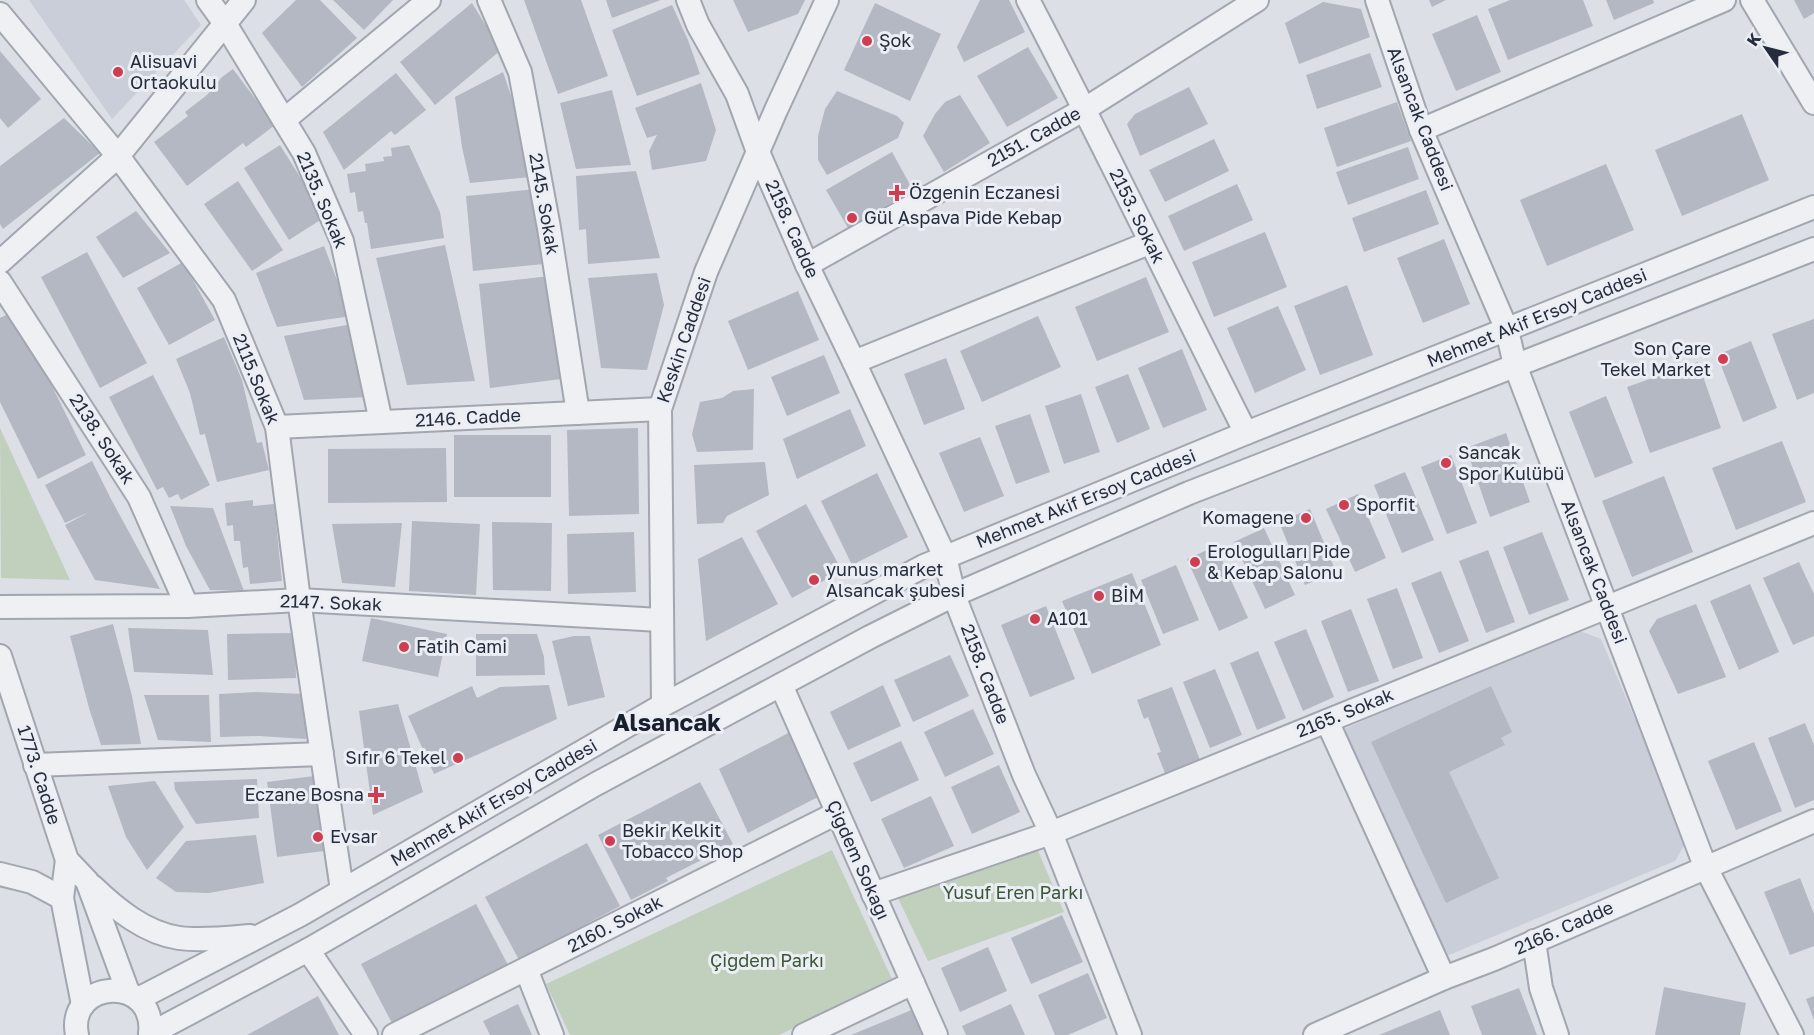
<svg xmlns="http://www.w3.org/2000/svg" width="1814" height="1035" viewBox="0 0 1814 1035" font-family="'Golos Text',sans-serif">
  <style>
    .built { fill: #caced8 }
    .green { fill: #c1d0bd }
    .building { fill: #b3b8c3 }
    .lines { fill: none; stroke-linecap: round; stroke-linejoin: round }
    .minor-casing { stroke: #a1a6b0; stroke-width: 26 }
    .minor { stroke: #eef0f4; stroke-width: 22 }
    .poi-dot { fill: #ce3d50; stroke: #ebeef4; stroke-width: 2 }
    .labels { text-anchor: middle; stroke-width: 6; stroke-linejoin: round; paint-order: stroke }
    .poi-label { font-size: 18px; fill: #252d3c; stroke: #ebeef4; text-anchor: start }
    .street-label { font-size: 18px; fill: #252d3c; stroke: #ebeef4 }
    .park-label { font-size: 18px; fill: #395833; stroke: #ebeef4 }
    .district-label { font-size: 24px; font-weight: bold; fill: #181f2d; stroke: #ebeef4 }
  </style>
  <rect width="100%" height="100%" fill="#dcdfe6"/>
  <!-- built -->
  <g class="built">
    <polygon points="29,0 184,0 201,25 112,119"/>
    <polygon points="1575,629 1601,639 1687,841 1675,861 1444,957 1344,729"/>
  </g>
  <!-- green -->
  <g class="green">
    <polygon points="0,428 70,580 1,578"/>
    <polygon points="1036,846 1064,912 928,961 898,898"/>
    <polygon points="832,850 893,981 779,1035 570,1035 546,984"/>
  </g>
  <!-- building -->
  <g class="building">
    <polygon points="296,0 320,0 357,38 302,87 262,33"/>
    <polygon points="333,0 393,0 364,30"/>
    <polygon points="524,0 581,0 608,76 558,94"/>
    <polygon points="606,0 661,0 612,18"/>
    <polygon points="733,0 805,0 798,14 748,32"/>
    <polygon points="980,0 1009,0 1025,32 964,62 957,47"/>
    <polygon points="1429,0 1446,0 1432,7"/>
    <polygon points="1510,0 1583,0 1593,26 1508,60 1488,9"/>
    <polygon points="1606,0 1653,0 1654,3 1614,20"/>
    <polygon points="1794,0 1814,0 1814,13 1804,19"/>
    <polygon points="1323,2 1361,9 1370,37 1299,64 1285,23"/>
    <polygon points="472,3 501,50 435,105 400,62"/>
    <polygon points="875,3 941,34 910,101 844,70"/>
    <polygon points="672,5 688,40 700,74 637,96 612,30"/>
    <polygon points="1477,15 1501,72 1456,91 1432,34"/>
    <polygon points="1028,47 1058,98 1007,127 977,76"/>
    <polygon points="0,51 41,99 8,128 0,118"/>
    <polygon points="1370,53 1382,87 1317,109 1306,75"/>
    <polygon points="233,69 275,125 246,147 243,143 187,186 154,142 188,116 185,112 207,95 222,77"/>
    <polygon points="503,72 526,140 531,177 470,183 462,147 455,97"/>
    <polygon points="396,73 426,110 395,135 391,131 344,170 323,132"/>
    <polygon points="701,83 716,130 706,161 652,170 649,151 657,135 647,138 635,108"/>
    <polygon points="1189,87 1208,124 1140,156 1127,124 1135,114"/>
    <polygon points="612,90 631,165 576,169 560,103"/>
    <polygon points="837,91 897,116 904,123 898,138 827,175 818,160 818,136 825,109"/>
    <polygon points="960,95 990,143 944,172 923,136 935,114 945,102"/>
    <polygon points="1397,102 1411,141 1337,167 1324,128"/>
    <polygon points="1742,114 1769,180 1682,216 1655,150"/>
    <polygon points="64,118 100,153 3,229 0,224 0,166"/>
    <polygon points="1214,139 1229,171 1165,202 1149,170"/>
    <polygon points="280,145 325,217 289,240 244,168"/>
    <polygon points="409,145 440,212 444,238 371,249 367,223 365,223 363,211 358,212 355,192 350,193 347,174 366,171 365,164 384,161 383,157 392,156 391,148"/>
    <polygon points="1408,147 1419,179 1348,205 1336,172"/>
    <polygon points="892,152 913,190 848,228 826,190"/>
    <polygon points="1606,164 1634,230 1547,266 1520,200"/>
    <polygon points="636,171 660,258 588,264 586,229 579,230 576,176"/>
    <polygon points="238,181 283,250 252,271 204,204"/>
    <polygon points="1237,184 1253,220 1184,251 1168,216"/>
    <polygon points="537,189 544,264 473,271 466,196"/>
    <polygon points="1426,190 1439,224 1364,252 1352,218"/>
    <polygon points="136,211 170,253 123,278 96,237"/>
    <polygon points="1265,232 1287,287 1214,317 1192,262"/>
    <polygon points="1444,239 1470,304 1423,323 1397,258"/>
    <polygon points="445,245 475,381 407,385 376,258"/>
    <polygon points="324,246 351,316 277,327 256,273"/>
    <polygon points="87,252 147,363 100,388 41,277"/>
    <polygon points="183,262 215,320 169,345 137,288"/>
    <polygon points="657,273 664,305 647,370 601,368 588,278"/>
    <polygon points="550,276 561,379 490,388 479,284"/>
    <polygon points="1146,277 1169,332 1097,361 1075,307"/>
    <polygon points="1347,285 1373,355 1320,375 1294,306"/>
    <polygon points="798,291 819,340 748,370 728,321"/>
    <polygon points="1278,306 1306,370 1255,393 1227,328"/>
    <polygon points="15,311 86,455 38,479 0,402 0,318"/>
    <polygon points="1038,316 1061,367 982,402 960,351"/>
    <polygon points="1814,319 1814,393 1797,400 1772,334"/>
    <polygon points="347,325 369,397 304,400 284,336"/>
    <polygon points="224,337 242,380 257,443 262,442 269,470 217,482 205,434 200,435 190,393 176,359"/>
    <polygon points="1751,341 1777,408 1743,422 1717,355"/>
    <polygon points="1182,349 1207,410 1163,428 1138,368"/>
    <polygon points="824,355 840,393 787,416 771,377"/>
    <polygon points="946,358 965,409 924,425 904,374"/>
    <polygon points="1698,362 1721,428 1650,453 1627,387"/>
    <polygon points="1128,374 1150,429 1117,443 1095,387"/>
    <polygon points="153,375 210,485 181,500 178,494 169,498 163,487 157,490 109,397"/>
    <polygon points="754,389 753,450 697,452 692,434 700,402 722,398 733,391"/>
    <polygon points="1081,394 1100,452 1064,464 1045,406"/>
    <polygon points="1606,396 1633,463 1595,478 1569,412"/>
    <polygon points="850,409 866,446 797,479 783,439"/>
    <polygon points="1030,414 1050,472 1016,484 995,426"/>
    <polygon points="638,428 639,514 569,516 567,430"/>
    <polygon points="1506,433 1530,502 1490,517 1466,448"/>
    <rect x="454" y="435" width="97" height="62"/>
    <polygon points="980,437 1004,496 964,512 939,453"/>
    <polygon points="1782,441 1806,502 1736,530 1712,468"/>
    <polygon points="446,448 447,502 328,503 328,449"/>
    <polygon points="1451,455 1477,523 1447,534 1421,467"/>
    <polygon points="92,461 111,499 160,589 95,580 65,525 89,512 65,523 45,485"/>
    <polygon points="765,462 769,495 727,516 723,523 697,524 694,465"/>
    <polygon points="1405,472 1434,540 1402,553 1374,485"/>
    <polygon points="877,473 908,537 852,565 821,501"/>
    <polygon points="1664,476 1693,552 1632,577 1602,501"/>
    <polygon points="1358,494 1386,558 1355,572 1326,509"/>
    <polygon points="253,500 253,506 274,504 282,581 250,584 248,567 243,568 240,541 234,541 233,525 227,526 225,503"/>
    <polygon points="806,504 842,571 792,598 756,531"/>
    <polygon points="170,506 213,508 244,591 210,590 186,546"/>
    <polygon points="1310,509 1336,572 1305,585 1279,522"/>
    <polygon points="412,521 480,524 476,595 409,591"/>
    <polygon points="492,522 552,523 551,591 493,590"/>
    <polygon points="402,523 395,587 342,583 332,524"/>
    <polygon points="1264,528 1295,595 1265,609 1234,542"/>
    <polygon points="634,532 636,592 568,594 567,534"/>
    <polygon points="1542,532 1569,600 1529,615 1503,547"/>
    <polygon points="742,537 778,604 706,641 698,559"/>
    <polygon points="1216,546 1248,618 1219,631 1187,559"/>
    <polygon points="1488,550 1515,622 1486,633 1459,561"/>
    <polygon points="1799,562 1814,594 1814,636 1793,645 1763,578"/>
    <polygon points="1176,565 1199,620 1163,634 1141,580"/>
    <polygon points="1441,571 1469,641 1439,653 1411,583"/>
    <polygon points="1132,573 1161,645 1092,674 1062,601"/>
    <polygon points="1750,584 1779,652 1739,670 1710,601"/>
    <polygon points="1397,588 1423,658 1393,669 1367,599"/>
    <polygon points="1696,604 1726,677 1678,694 1649,631 1657,619"/>
    <polygon points="1046,606 1075,679 1030,697 1001,625"/>
    <polygon points="1351,609 1379,681 1348,692 1321,621"/>
    <polygon points="371,618 447,634 438,677 362,661"/>
    <polygon points="113,624 132,696 141,744 101,745 89,708 70,636"/>
    <polygon points="128,628 208,630 213,675 134,672"/>
    <polygon points="1306,629 1334,697 1303,711 1274,642"/>
    <polygon points="295,633 296,678 228,680 227,634"/>
    <polygon points="476,634 537,634 544,657 545,675 476,676"/>
    <polygon points="574,636 590,636 605,697 568,706 552,641"/>
    <polygon points="1258,651 1286,718 1257,730 1230,663"/>
    <polygon points="950,655 969,696 913,722 894,680"/>
    <polygon points="1215,669 1242,735 1210,748 1183,682"/>
    <polygon points="549,685 557,719 434,774 408,716 472,686 477,698 500,687"/>
    <polygon points="883,685 901,726 848,750 830,712"/>
    <polygon points="1491,686 1512,732 1501,738 1505,745 1449,772 1499,878 1446,903 1371,742"/>
    <polygon points="1172,687 1200,760 1165,773 1157,753 1161,752 1148,717 1144,719 1137,700"/>
    <polygon points="257,692 304,694 306,739 259,736 220,737 219,694"/>
    <polygon points="144,695 209,695 211,742 158,740"/>
    <polygon points="398,704 423,792 373,815 359,711"/>
    <polygon points="973,709 994,754 945,777 924,732"/>
    <polygon points="1805,723 1814,745 1814,800 1795,808 1768,738"/>
    <polygon points="794,730 818,797 748,833 719,769"/>
    <polygon points="901,741 919,780 871,802 853,763"/>
    <polygon points="1754,742 1782,811 1736,830 1708,761"/>
    <polygon points="999,765 1020,812 972,834 951,787"/>
    <polygon points="314,776 324,851 277,857 267,782"/>
    <polygon points="257,779 259,818 196,824 175,790 174,782"/>
    <polygon points="155,781 184,827 147,870 126,837 108,786"/>
    <polygon points="700,782 733,844 666,878 668,881 631,900 598,835"/>
    <polygon points="931,796 954,846 904,868 881,819"/>
    <polygon points="256,835 264,883 209,893 176,892 156,878 186,841"/>
    <polygon points="587,843 620,906 519,960 485,897"/>
    <polygon points="1800,878 1814,914 1814,946 1790,955 1764,892"/>
    <polygon points="476,904 508,965 393,1025 361,964"/>
    <polygon points="1062,915 1083,962 1031,984 1011,938"/>
    <polygon points="988,947 1007,991 960,1012 941,968"/>
    <polygon points="1088,973 1107,1018 1068,1035 1055,1035 1038,995"/>
    <polygon points="1664,987 1746,1003 1740,1035 1655,1035"/>
    <polygon points="1519,988 1537,1035 1482,1035 1471,1006"/>
    <polygon points="318,996 339,1035 247,1035"/>
    <polygon points="1814,996 1814,1020 1806,999"/>
    <polygon points="518,1004 532,1035 490,1035 483,1021"/>
    <polygon points="1011,1004 1025,1035 966,1035 962,1026"/>
    <polygon points="914,1009 924,1035 851,1035"/>
    <polygon points="1440,1010 1450,1035 1379,1035"/>
  </g>
  <g class="lines">
    <defs>
      <g id="minor">
        <polyline points="208,0 224,22 304,153 342,241 381,422"/>
        <polyline points="489,0 520,72 549,228 578,413"/>
        <polyline points="688,0 698,25 737,94 758,152 807,265 854,362 945,557 954,595 960,611 1024,775 1051,833 1130,1035"/>
        <path d="M1028,0C1103,143 1173,289 1246,433"/>
        <polyline points="1377,0 1421,130 1507,330 1515,365 1705,866 1792,1035"/>
        <polyline points="1752,0 1814,103"/>
        <polyline points="0,14 118,156 224,300 277,427 299,600 342,890"/>
        <polyline points="284,120 429,0"/>
        <polyline points="1421,130 1724,0"/>
        <polyline points="0,262 118,156 244,0"/>
        <polyline points="807,265 1085,109 1257,0"/>
        <polyline points="0,282 139,497 187,606"/>
        <polyline points="854,362 1149,243"/>
        <polyline points="277,427 660,409"/>
        <polyline points="0,607 187,606 299,600 661,620"/>
        <polyline points="0,656 67,860 87,881 128,992"/>
        <polyline points="781,685 936,1035"/>
        <polyline points="663,705 660,409 706,272 776,110 827,0"/>
        <polyline points="1327,721 1444,978"/>
        <polyline points="35,765 322,754"/>
        <polyline points="67,860 62,898 83,1005"/>
        <polyline points="0,874 32,882 62,898"/>
        <path d="M92,886C116,909 145,933 179,938C202,941 227,938 250,936"/>
        <polyline points="873,894 1051,833 1814,523"/>
        <polyline points="1534,941 1541,988 1557,1035"/>
        <polyline points="308,950 366,1035"/>
        <polyline points="526,969 552,1035"/>
        <polyline points="138,999 300,915 663,705 924,566 1246,433 1814,207"/>
        <polyline points="150,1034 308,950 596,784 870,637 954,595 1189,493 1814,249"/>
        <path d="M77,1035C66,979 157,973 150,1035"/>
        <polyline points="394,1035 837,813"/>
        <polyline points="804,1035 913,983"/>
        <polyline points="1315,1035 1444,978 1494,959 1814,821"/>
      </g>
    </defs>
    <!-- minor casing -->
    <use href="#minor" class="minor-casing"/>
    <!-- minor -->
    <use href="#minor" class="minor"/>
  </g>
  <!-- markers -->
  <g class="poi-dot">
    <circle cx="867" cy="41" r="6"/>
    <circle cx="118" cy="72" r="6"/>
    <path d="M894 184h6v6h6v6h-6v6h-6v-6h-6v-6h6z"/>
    <circle cx="852" cy="218" r="6"/>
    <circle cx="1723" cy="359" r="6"/>
    <circle cx="1446" cy="463" r="6"/>
    <circle cx="1344" cy="505" r="6"/>
    <circle cx="1306" cy="518" r="6"/>
    <circle cx="1195" cy="562" r="6"/>
    <circle cx="814" cy="580" r="6"/>
    <circle cx="1099" cy="596" r="6"/>
    <circle cx="1035" cy="619" r="6"/>
    <circle cx="404" cy="647" r="6"/>
    <circle cx="458" cy="758" r="6"/>
    <path d="M373 786h6v6h6v6h-6v6h-6v-6h-6v-6h6z"/>
    <circle cx="318" cy="837" r="6"/>
    <circle cx="610" cy="841" r="6"/>
  </g>
  <g class="labels">
    <!-- poi labels -->
    <g class="poi-label">
      <text x="879" y="47">Şok</text>
      <text x="130" y="68">Alisuavi<tspan x="130" dy="21">Ortaokulu</tspan></text>
      <text x="909" y="199">Özgenin Eczanesi</text>
      <text x="864" y="224">Gül Aspava Pide Kebap</text>
      <text x="1711" y="355" text-anchor="end">Son Çare<tspan x="1711" dy="21">Tekel Market</tspan></text>
      <text x="1458" y="459">Sancak<tspan x="1458" dy="21">Spor Kulübü</tspan></text>
      <text x="1356" y="511">Sporfit</text>
      <text x="1294" y="524" text-anchor="end">Komagene</text>
      <text x="1207" y="558">Eroloğulları Pide<tspan x="1207" dy="21">&amp; Kebap Salonu</tspan></text>
      <text x="826" y="576">yunus market<tspan x="826" dy="21">Alsancak şubesi</tspan></text>
      <text x="1111" y="602">BİM</text>
      <text x="1047" y="625">A101</text>
      <text x="416" y="653">Fatih Cami</text>
      <text x="446" y="764" text-anchor="end">Sıfır 6 Tekel</text>
      <text x="364" y="801" text-anchor="end">Eczane Bosna</text>
      <text x="622" y="837">Bekir Kelkit<tspan x="622" dy="21">Tobacco Shop</tspan></text>
      <text x="330" y="843">Evsar</text>
    </g>
    <!-- street labels -->
    <g class="street-label">
      <text transform="translate(1420 119) rotate(69)" y="6">Alsancak Caddesi</text>
      <text transform="translate(1034 137) rotate(-29)" y="6">2151. Cadde</text>
      <text transform="translate(322 200) rotate(67)" y="6">2135. Sokak</text>
      <text transform="translate(544 204) rotate(80)" y="6">2145. Sokak</text>
      <text transform="translate(1137 216) rotate(64)" y="6">2153. Sokak</text>
      <text transform="translate(792 229) rotate(66)" y="6">2158. Cadde</text>
      <text transform="translate(1537 318) rotate(-22)" y="6">Mehmet Akif Ersoy Caddesi</text>
      <text transform="translate(684 340) rotate(-71)" y="6">Keskin Caddesi</text>
      <text transform="translate(256 379) rotate(68)" y="6">2115.Sokak</text>
      <text transform="translate(468 418) rotate(-3)" y="6">2146. Cadde</text>
      <text transform="translate(102 439) rotate(57)" y="6">2138. Sokak</text>
      <text transform="translate(1086 499) rotate(-22)" y="6">Mehmet Akif Ersoy Caddesi</text>
      <text transform="translate(1594 572) rotate(69)" y="6">Alsancak Caddesi</text>
      <text transform="translate(331 603) rotate(2)" y="6">2147. Sokak</text>
      <text transform="translate(985 674) rotate(69)" y="6">2158. Cadde</text>
      <text transform="translate(1345 713) rotate(-22)" y="6">2165. Sokak</text>
      <text transform="translate(39 775) rotate(72)" y="6">1773. Cadde</text>
      <text transform="translate(494 803) rotate(-30)" y="6">Mehmet Akif Ersoy Caddesi</text>
      <text transform="translate(858 860) rotate(66)" y="6">Çiğdem Sokağı</text>
      <text transform="translate(615 924) rotate(-27)" y="6">2160. Sokak</text>
      <text transform="translate(1564 928) rotate(-24)" y="6">2166. Cadde</text>
    </g>
    <!-- park labels -->
    <g class="park-label">
      <text x="1013" y="899">Yusuf Eren Parkı</text>
      <text x="767" y="967">Çiğdem Parkı</text>
    </g>
    <!-- district labels -->
    <g class="district-label">
      <text x="667" y="731">Alsancak</text>
    </g>
  </g>
  <!-- north arrow -->
  <g transform="translate(1766 48) rotate(305)" stroke="#ebeef4" stroke-width="4.5" paint-order="stroke">
  <path d="M0-4.5L10 22L0 15L-10 22Z" fill="#252d3c"/>
  <text y="-9" font-size="16" font-weight="bold" text-anchor="middle" fill="#252d3c">K</text>
  </g>
</svg>
